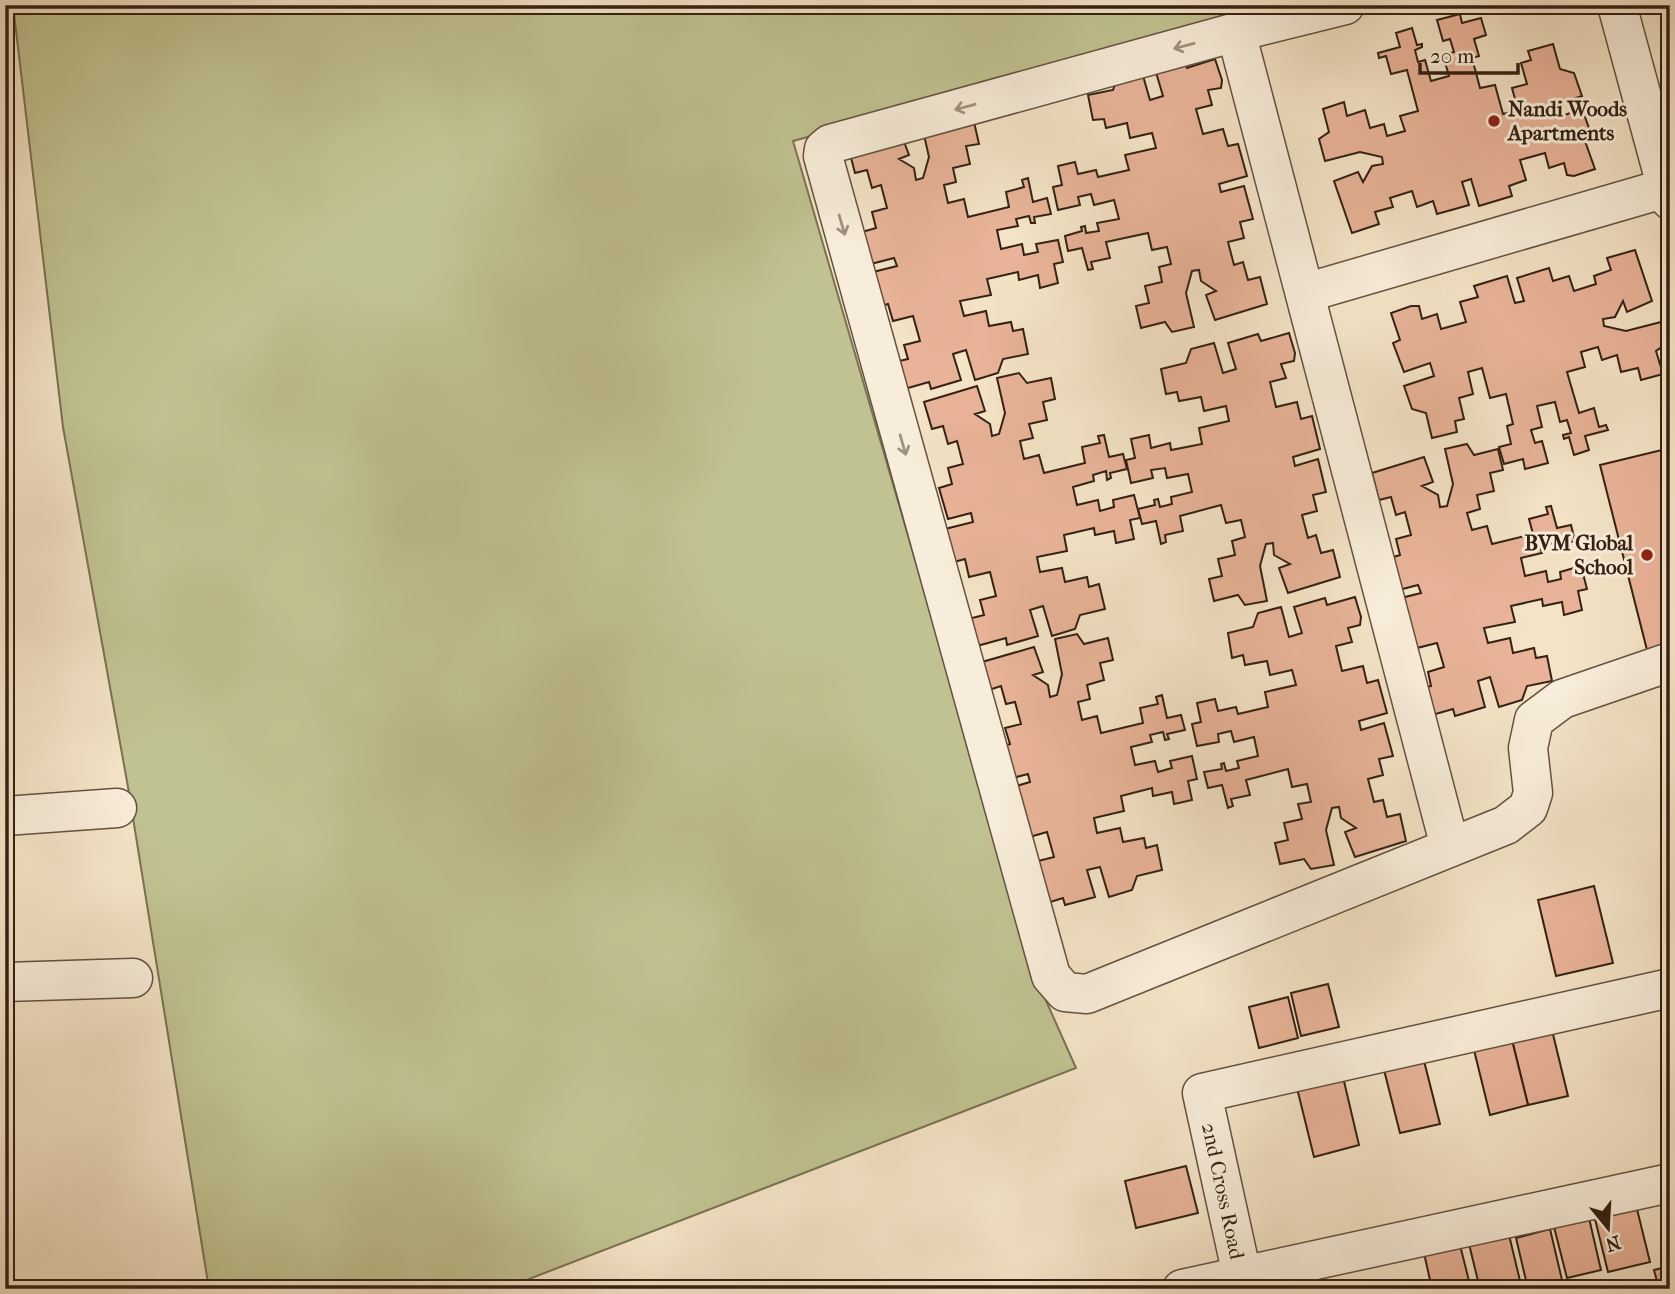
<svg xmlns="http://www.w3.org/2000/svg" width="1675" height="1294" viewBox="0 0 1675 1294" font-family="'IM FELL French Canon',serif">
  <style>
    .green { fill: #c1c291; stroke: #7a7252; stroke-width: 2 }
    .building { fill: #e8b398; stroke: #342114; stroke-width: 2 }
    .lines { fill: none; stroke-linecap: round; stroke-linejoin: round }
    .minor-casing { stroke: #645240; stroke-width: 41 }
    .minor { stroke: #f8edda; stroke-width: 38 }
    .oneway { stroke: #a09181 }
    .poi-dot { fill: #8f2418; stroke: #f8edda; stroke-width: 2.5 }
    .labels { text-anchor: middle; stroke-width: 6; stroke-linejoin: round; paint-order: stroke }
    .poi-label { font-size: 21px; font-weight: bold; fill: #342114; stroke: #f8edda; text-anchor: start }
    .street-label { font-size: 21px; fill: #342114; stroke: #f8edda }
  </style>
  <rect width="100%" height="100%" fill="#f4e3c6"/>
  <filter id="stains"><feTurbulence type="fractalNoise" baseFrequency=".00286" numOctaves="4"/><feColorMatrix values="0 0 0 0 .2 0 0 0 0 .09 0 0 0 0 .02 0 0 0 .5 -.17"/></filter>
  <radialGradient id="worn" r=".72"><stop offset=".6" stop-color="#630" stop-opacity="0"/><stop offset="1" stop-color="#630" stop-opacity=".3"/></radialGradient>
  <!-- green -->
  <polygon class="green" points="13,5 1291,5 793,141 1039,985 1076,1068 503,1289 209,1289 128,787 63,427"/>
  <!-- building -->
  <g class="building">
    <polygon points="1460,14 1462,23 1481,18 1486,35 1474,39 1479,56 1472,58 1480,88 1495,85 1503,114 1518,110 1512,88 1527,84 1521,63 1531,60 1528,51 1553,44 1560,69 1574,73 1582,96 1552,106 1556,118 1582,109 1593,139 1585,141 1595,169 1574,176 1567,175 1564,163 1549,168 1545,153 1520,160 1526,180 1509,186 1512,196 1479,206 1471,179 1462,182 1469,205 1437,214 1433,201 1417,207 1412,191 1390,198 1393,207 1375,212 1379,224 1352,233 1334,181 1358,172 1363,182 1372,166 1383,164 1382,157 1360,152 1325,161 1319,139 1329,132 1323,109 1344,102 1347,116 1365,110 1370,128 1384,124 1387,136 1405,131 1400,116 1418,111 1407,70 1391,74 1386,56 1379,58 1378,53 1400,47 1396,33 1412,28 1417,45 1422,44 1422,47 1415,50 1418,62 1425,60 1431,81 1449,76 1443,55 1454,52 1450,39 1443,41 1437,20"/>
    <polygon points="1215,59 1222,80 1221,88 1208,90 1212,105 1196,109 1203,134 1223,129 1228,146 1238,144 1247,176 1219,184 1221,192 1244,186 1253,219 1240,222 1244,238 1228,242 1234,265 1243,262 1248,280 1260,277 1267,304 1215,320 1206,295 1216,291 1201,281 1199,270 1192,271 1186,293 1194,327 1172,332 1165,322 1141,328 1136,306 1149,303 1145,286 1162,282 1159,267 1171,264 1167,247 1152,250 1148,233 1106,242 1110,258 1091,262 1093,269 1088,270 1082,248 1068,251 1065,236 1082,231 1081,227 1085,226 1086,233 1099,231 1097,223 1119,219 1114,200 1094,205 1091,194 1078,197 1080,205 1058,210 1053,187 1062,185 1058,166 1075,162 1078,174 1096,170 1098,177 1129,170 1125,155 1156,148 1152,133 1130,138 1127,123 1106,128 1104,119 1093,120 1088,95 1113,90 1118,76 1141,69 1150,100 1163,96 1155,69 1185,61 1187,68"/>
    <polygon points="921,122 974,122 979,144 966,146 970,164 953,168 956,182 944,185 948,203 964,199 968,217 1009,207 1006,192 1024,187 1022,180 1028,178 1033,202 1047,198 1051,214 1034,217 1035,223 1031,223 1029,216 1016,219 1018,226 997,230 1001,249 1022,244 1024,255 1038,252 1036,244 1058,240 1063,262 1054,264 1058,283 1040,288 1038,275 1019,280 1018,272 987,279 991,295 960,301 964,316 986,311 989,326 1011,322 1013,331 1023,329 1028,354 1003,359 998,373 975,380 966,350 953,354 961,380 931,389 929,382 901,390 895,362 908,359 904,345 920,341 913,316 893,321 888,304 877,307 869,273 897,266 894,258 871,264 862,232 876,228 872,212 887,208 881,185 872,188 867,170 855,173 848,146 900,131 909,155 899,159 914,168 916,180 923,178 929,157"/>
    <polygon points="1635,250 1652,301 1627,312 1623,301 1615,317 1603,319 1604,326 1626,331 1661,322 1666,344 1656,351 1663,374 1641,380 1638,368 1621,372 1617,355 1602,360 1598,347 1581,352 1585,367 1567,372 1579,413 1594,408 1599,427 1606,425 1608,430 1585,436 1589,450 1574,455 1569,437 1564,439 1563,435 1571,433 1567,420 1560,422 1555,402 1537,406 1542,427 1531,430 1535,443 1542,441 1548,463 1525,469 1523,459 1504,464 1499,447 1511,444 1507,426 1513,424 1506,394 1490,398 1482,368 1468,372 1473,394 1459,398 1464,419 1455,421 1457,432 1432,438 1426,413 1412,409 1404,386 1434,376 1430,363 1404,372 1393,343 1400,340 1391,313 1411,306 1419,306 1422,319 1437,314 1441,329 1466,322 1460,302 1478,297 1474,286 1507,276 1515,303 1524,301 1517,278 1549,268 1553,281 1569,276 1574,291 1596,284 1594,276 1611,270 1607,258"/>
    <polygon points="1289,333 1295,353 1294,361 1281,364 1286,378 1270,382 1276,407 1297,402 1301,419 1312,416 1320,449 1293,457 1295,466 1318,459 1326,492 1313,495 1317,511 1302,515 1308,538 1316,535 1321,553 1333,550 1340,577 1288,593 1279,568 1290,564 1274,555 1273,543 1266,544 1260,566 1267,601 1245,605 1238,595 1214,601 1209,579 1222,576 1218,559 1235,555 1232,541 1245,537 1241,520 1226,523 1221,505 1180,516 1183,531 1165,535 1166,542 1161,544 1156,521 1142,524 1138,509 1155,505 1154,500 1158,499 1160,507 1172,504 1171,497 1192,492 1188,474 1167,478 1165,468 1151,470 1153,478 1131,483 1126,460 1135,458 1131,439 1149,435 1151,448 1170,443 1171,450 1202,444 1199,428 1229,421 1226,406 1204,411 1201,397 1179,401 1177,392 1166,394 1161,369 1186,363 1191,349 1214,343 1223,373 1236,369 1228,343 1258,334 1261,341"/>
    <polygon points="1019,373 1027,383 1051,378 1055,399 1043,402 1047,420 1029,424 1033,438 1020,441 1024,459 1039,455 1044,473 1085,463 1082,447 1100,443 1098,436 1104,435 1109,457 1123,454 1127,469 1110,473 1111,478 1107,480 1106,471 1093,475 1094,481 1073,487 1077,505 1098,500 1100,511 1114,507 1113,500 1134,495 1140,518 1130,520 1134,539 1116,543 1114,531 1095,535 1094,528 1064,535 1067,551 1037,557 1040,572 1062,568 1065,582 1087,577 1089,587 1099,584 1105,609 1080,615 1075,629 1052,636 1043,606 1030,610 1038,636 1007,645 1006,638 977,646 971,626 972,618 984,615 980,600 996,596 990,572 969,577 965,559 954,562 945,529 973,522 971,513 948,519 939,488 952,484 948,468 963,464 957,441 948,444 943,426 932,429 924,402 977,386 985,411 975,414 990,424 992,436 999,434 1005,413 997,378"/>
    <polygon points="1467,444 1474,455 1498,449 1503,470 1490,473 1494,491 1477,495 1480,509 1467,513 1472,530 1487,526 1492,544 1533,534 1529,519 1548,514 1546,507 1551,506 1557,528 1571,525 1575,541 1558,545 1559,549 1555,551 1553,543 1540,546 1542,553 1521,558 1525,576 1546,571 1548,582 1561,579 1560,572 1581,566 1587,589 1578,591 1582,610 1564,615 1562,602 1543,606 1542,599 1511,606 1515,622 1484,628 1488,643 1510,638 1513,653 1534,648 1536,658 1547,656 1552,681 1527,686 1522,700 1499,707 1490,677 1478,681 1485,707 1455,716 1453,709 1425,717 1419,689 1431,686 1428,672 1444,667 1437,643 1417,648 1393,600 1421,593 1418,585 1395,591 1387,559 1400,555 1396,539 1411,535 1405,512 1396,515 1391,497 1379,500 1372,473 1424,457 1433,482 1422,486 1438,495 1440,507 1447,506 1453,484 1445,449"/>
    <polygon points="1670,448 1670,644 1647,650 1600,465"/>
    <polygon points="1355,597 1361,617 1360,625 1348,628 1352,642 1336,646 1342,671 1363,666 1367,683 1378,680 1387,713 1359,721 1361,730 1384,723 1393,756 1379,759 1383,775 1368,779 1374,802 1383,800 1387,817 1400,814 1406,841 1355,857 1345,832 1356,828 1341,818 1339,807 1332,808 1326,830 1334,865 1311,869 1304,859 1280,864 1275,843 1288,840 1284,823 1302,819 1298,804 1311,802 1307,784 1292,787 1288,769 1246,780 1250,795 1231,799 1233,806 1228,808 1222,785 1208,788 1204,772 1222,769 1221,764 1224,763 1226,771 1239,768 1237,761 1258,756 1254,737 1234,742 1231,731 1218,734 1219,742 1197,746 1192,724 1201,722 1197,703 1215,699 1218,711 1236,707 1238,714 1268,707 1265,692 1296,685 1292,670 1270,675 1267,661 1245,665 1243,655 1232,658 1228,633 1253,627 1258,613 1281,607 1289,637 1302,633 1294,607 1325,598 1327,605"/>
    <polygon points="1077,634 1084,644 1108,638 1113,660 1100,663 1104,680 1087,685 1090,699 1078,702 1082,720 1097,716 1101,733 1143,723 1140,708 1158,704 1156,697 1162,695 1167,718 1181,715 1185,730 1167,734 1169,739 1165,740 1163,732 1150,735 1152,742 1131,747 1135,765 1155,761 1158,772 1172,768 1170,761 1192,756 1197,779 1188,781 1192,800 1174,804 1172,792 1153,796 1152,788 1121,796 1124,811 1094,818 1097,833 1120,828 1123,842 1144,838 1146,848 1157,845 1162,870 1137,876 1132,890 1109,897 1100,867 1087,870 1095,897 1065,905 1063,898 1034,907 1038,861 1054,857 1047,832 1026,838 1003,790 1030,782 1028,774 1005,780 996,748 1010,744 1005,728 1021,724 1015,702 1006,704 1001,686 989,690 982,662 1034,647 1043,672 1033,675 1048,685 1050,697 1057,695 1062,674 1055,639"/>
    <polygon points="1594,886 1613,963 1556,976 1538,900"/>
    <polygon points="1328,984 1339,1027 1301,1036 1291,993"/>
    <polygon points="1288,997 1298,1038 1259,1048 1249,1007"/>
    <polygon points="1551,1026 1568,1096 1528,1105 1511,1036"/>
    <polygon points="1511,1036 1528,1105 1490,1115 1473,1046"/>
    <polygon points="1422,1053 1440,1124 1400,1133 1382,1062"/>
    <polygon points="1343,1077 1359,1145 1314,1157 1297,1088"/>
    <polygon points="1186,1166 1198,1213 1136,1228 1125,1181"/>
    <polygon points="1636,1205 1650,1262 1608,1272 1594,1215"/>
    <polygon points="1589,1218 1601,1270 1567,1278 1554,1227"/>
    <polygon points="1550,1229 1562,1280 1528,1289 1516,1238"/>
    <polygon points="1509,1235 1522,1289 1480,1289 1469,1244"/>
    <polygon points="1460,1245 1471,1289 1432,1289 1424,1253"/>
    <polygon points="1670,1266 1670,1289 1659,1289 1654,1270"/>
  </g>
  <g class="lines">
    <defs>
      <g id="minor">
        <polyline points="1345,5 1236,32 830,144 824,149 823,156 1051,976 1065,992 1087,994 1506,825 1528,808 1533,793 1528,748 1534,720 1562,699 1670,662"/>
        <polyline points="1617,5 1670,200"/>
        <polyline points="1236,32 1450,847"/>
        <polyline points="1305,293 1666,188"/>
        <polyline points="5,816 117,808"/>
        <polyline points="5,982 133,978"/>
        <polyline points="1182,1289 1670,1183"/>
        <polyline points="1245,1289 1202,1093 1670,988"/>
      </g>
    </defs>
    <!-- minor casing -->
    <use href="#minor" class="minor-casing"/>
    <!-- minor -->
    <use href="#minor" class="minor"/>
  </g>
  <!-- one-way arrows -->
  <defs><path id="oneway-shaft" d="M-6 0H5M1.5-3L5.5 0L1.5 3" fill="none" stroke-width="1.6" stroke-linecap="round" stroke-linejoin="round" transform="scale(1.75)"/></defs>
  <g class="oneway">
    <use href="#oneway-shaft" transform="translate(1184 46) rotate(165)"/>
    <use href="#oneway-shaft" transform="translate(965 107) rotate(165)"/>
    <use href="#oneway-shaft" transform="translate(842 225) rotate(74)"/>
    <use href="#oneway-shaft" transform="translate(903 445) rotate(74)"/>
  </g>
  <!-- markers -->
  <g class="poi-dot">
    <circle cx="1494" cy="121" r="7"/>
    <circle cx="1647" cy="555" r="7"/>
  </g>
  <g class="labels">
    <!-- poi labels -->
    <g class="poi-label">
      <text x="1508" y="116">Nandi Woods<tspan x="1508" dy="24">Apartments</tspan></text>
      <text x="1633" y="550" text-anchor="end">BVM Global<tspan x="1633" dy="24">School</tspan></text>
    </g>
    <!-- street labels -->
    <g class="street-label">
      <text transform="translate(1223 1191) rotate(78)" y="7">2nd Cross Road</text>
    </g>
  </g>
  <!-- margin -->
  <rect width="1675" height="1294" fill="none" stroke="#f4e3c6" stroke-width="28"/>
  <rect x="7" y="7" width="1661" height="1280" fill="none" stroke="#342114" stroke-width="3.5"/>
  <rect x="14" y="14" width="1647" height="1266" fill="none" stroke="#342114" stroke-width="2"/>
  <!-- north arrow -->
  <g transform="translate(1608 1228) rotate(162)" stroke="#f8edda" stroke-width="5" paint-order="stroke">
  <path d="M0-5L12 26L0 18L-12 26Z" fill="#342114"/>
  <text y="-10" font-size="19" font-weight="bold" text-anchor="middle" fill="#342114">N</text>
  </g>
  <!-- scale -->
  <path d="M1420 63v10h98v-10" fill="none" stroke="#342114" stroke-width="3.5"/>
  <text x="1430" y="63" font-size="21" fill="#342114" stroke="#f8edda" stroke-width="5" paint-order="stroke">20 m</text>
  <rect width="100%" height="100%" filter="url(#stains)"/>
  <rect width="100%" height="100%" fill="url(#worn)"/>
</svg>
